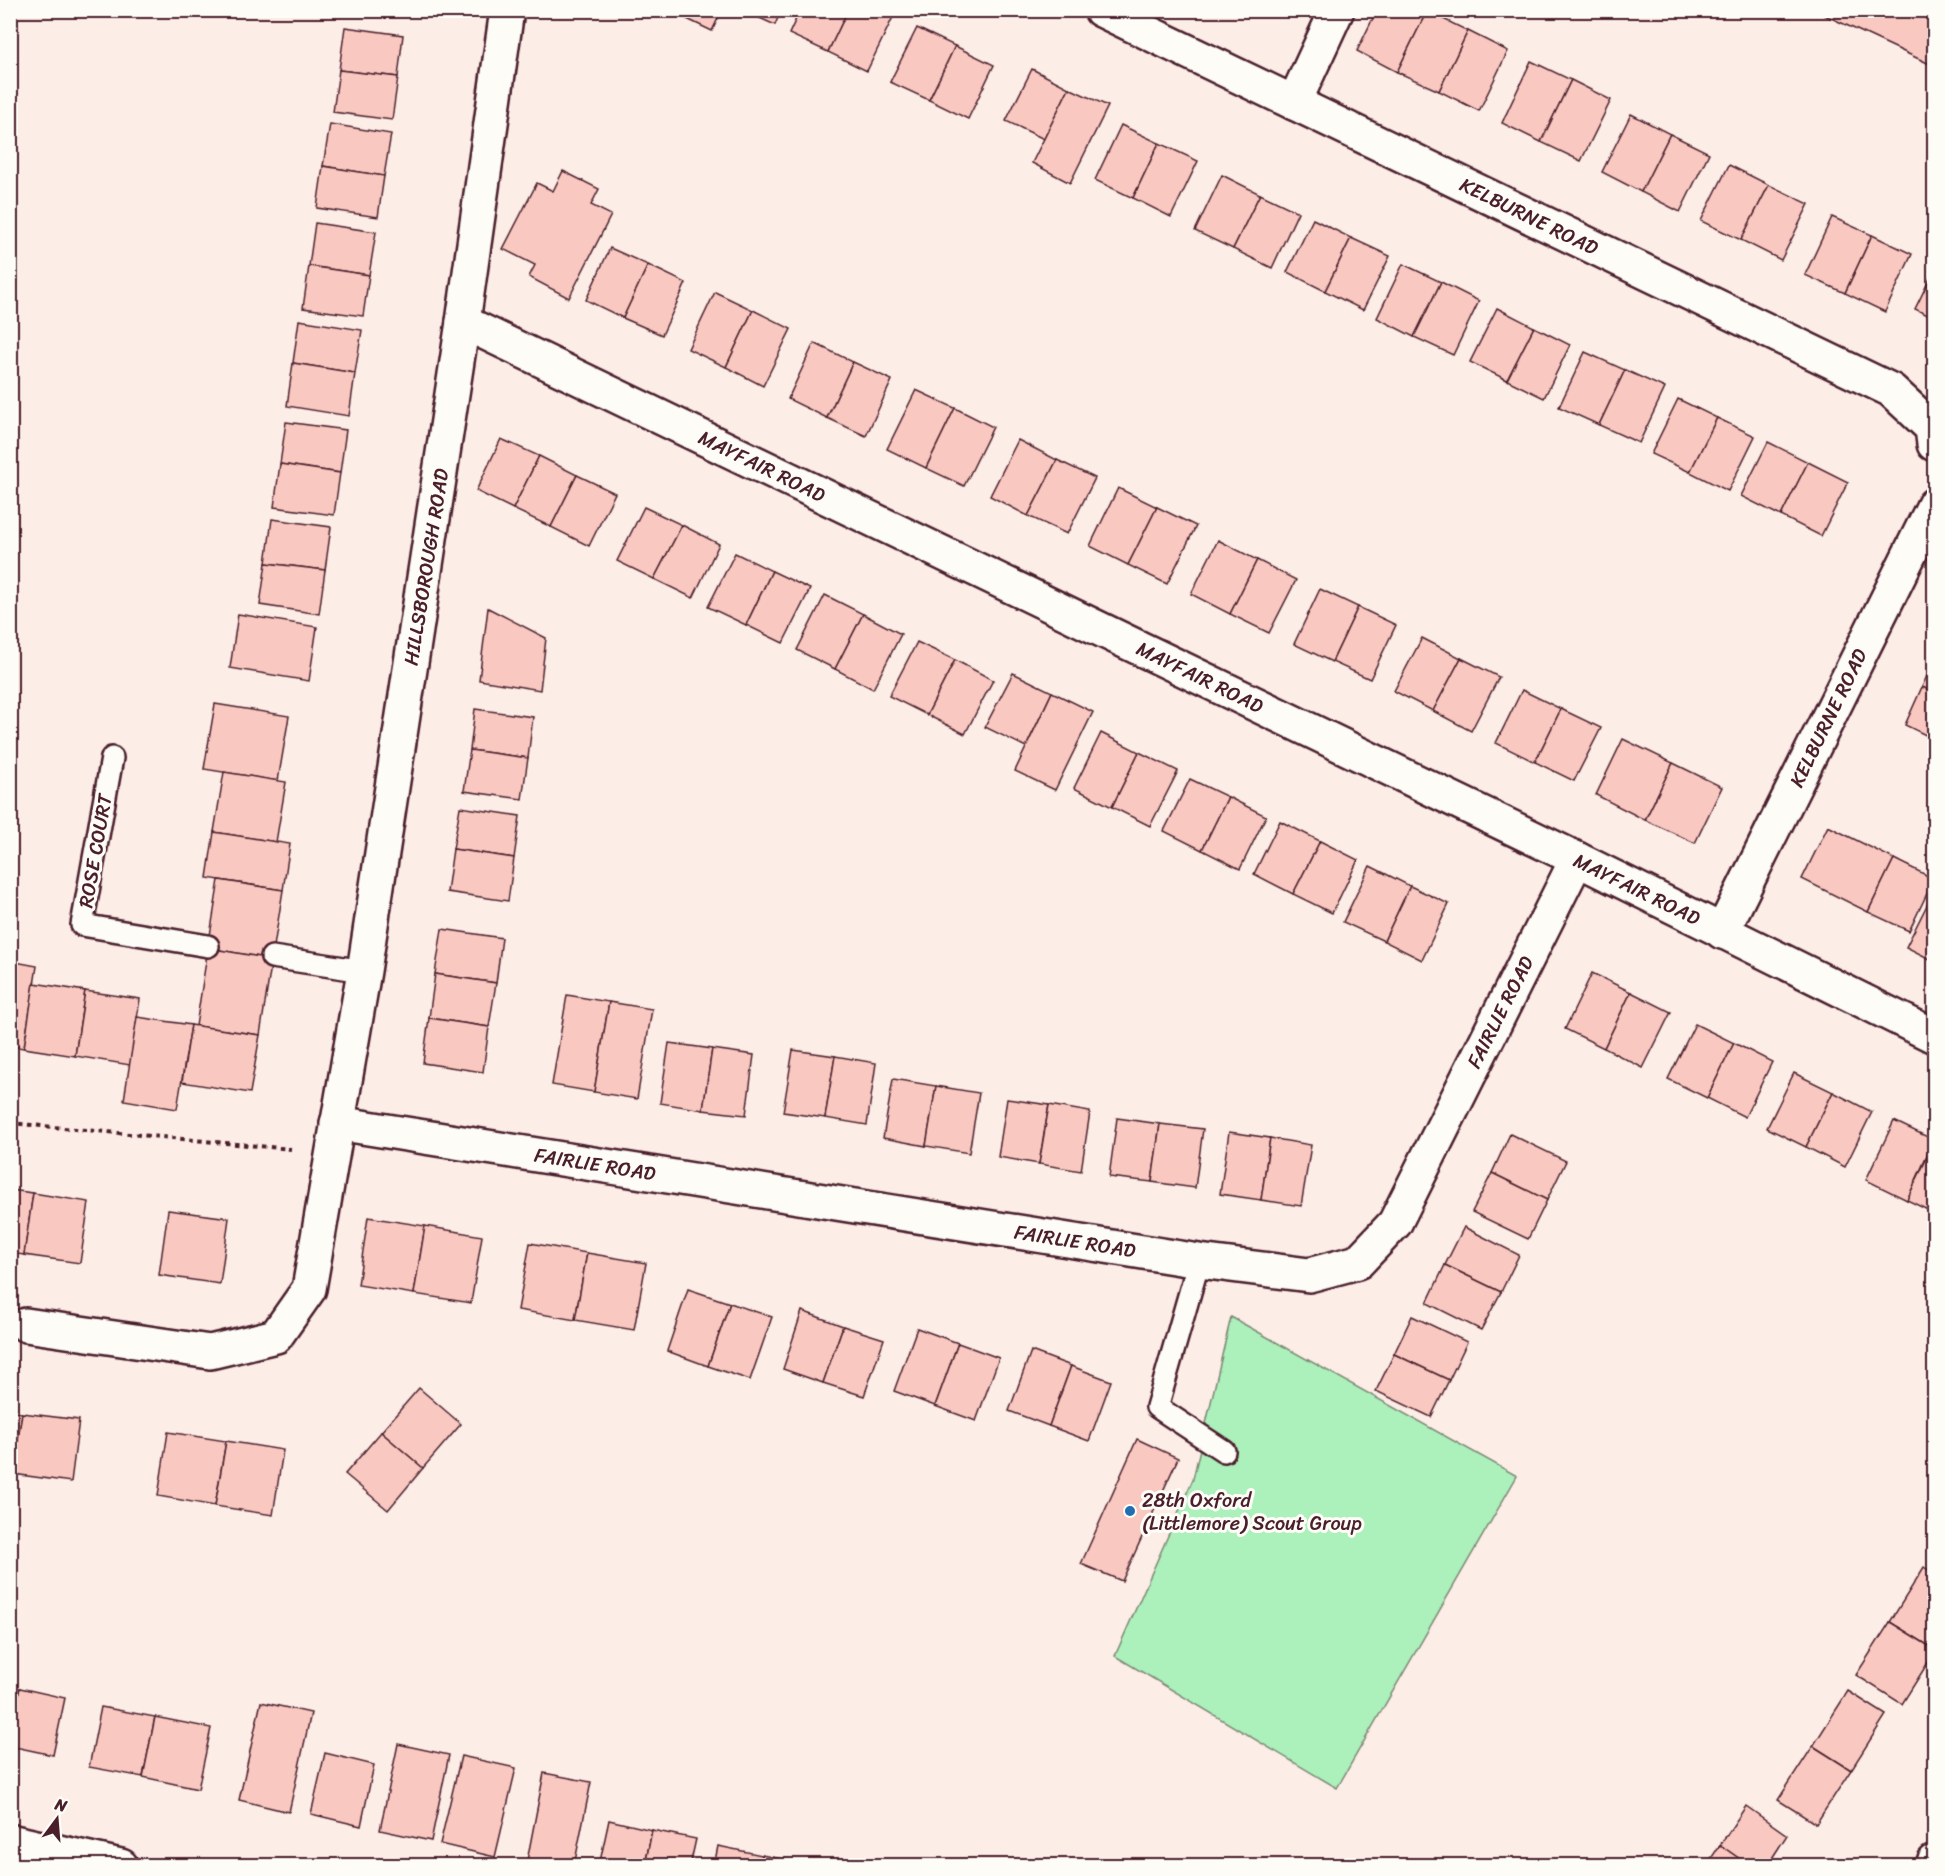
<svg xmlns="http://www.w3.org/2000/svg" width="1945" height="1876" viewBox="0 0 1945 1876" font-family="Sriracha,sans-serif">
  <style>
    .green { fill: #acf0bb; stroke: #7b8873; stroke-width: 1.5 }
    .building { fill: #f9c9c1; stroke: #4a1f2b; stroke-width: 1.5 }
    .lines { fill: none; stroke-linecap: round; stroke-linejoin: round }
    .lane-casing { stroke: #4a1f2b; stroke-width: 26 }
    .street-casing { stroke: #4a1f2b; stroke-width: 38 }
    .path { stroke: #4a1f2b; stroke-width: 4; stroke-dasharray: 4.5 4.5; stroke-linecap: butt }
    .lane { stroke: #fdfcf7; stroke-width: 21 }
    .street { stroke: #fdfcf7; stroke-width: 33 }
    .poi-dot { fill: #1f6fb2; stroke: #fdfcf7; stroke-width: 2 }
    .labels { text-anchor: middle; stroke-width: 6; stroke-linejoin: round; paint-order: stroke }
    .street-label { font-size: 20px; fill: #4a1f2b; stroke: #fdfcf7 }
    .poi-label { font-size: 20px; fill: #4a1f2b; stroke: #fdfcf7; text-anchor: start }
  </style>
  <rect width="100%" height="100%" fill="#fcede7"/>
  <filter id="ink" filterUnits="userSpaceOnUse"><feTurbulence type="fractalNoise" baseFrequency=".0167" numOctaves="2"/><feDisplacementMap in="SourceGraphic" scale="12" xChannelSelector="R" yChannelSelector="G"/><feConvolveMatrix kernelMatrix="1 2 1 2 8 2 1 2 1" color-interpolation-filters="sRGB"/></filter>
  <g filter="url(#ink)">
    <!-- green -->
    <polygon class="green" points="1231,1317 1517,1476 1337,1788 1115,1656 1193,1479"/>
    <!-- building -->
    <g class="building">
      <polygon points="688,10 722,10 712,31 685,18"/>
      <polygon points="742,10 781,10 775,25"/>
      <polygon points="800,10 848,10 828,52 789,34"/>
      <polygon points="848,10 880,10 893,17 867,71 828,52"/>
      <polygon points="1377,10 1427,11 1397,72 1357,51"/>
      <polygon points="1814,10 1919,10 1934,17 1934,66"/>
      <polygon points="1427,11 1468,31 1439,91 1397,72"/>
      <polygon points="345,27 403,35 398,77 339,70"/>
      <polygon points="917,28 955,46 929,100 890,82"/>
      <polygon points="1468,31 1508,51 1479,111 1439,91"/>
      <polygon points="955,46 994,65 968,119 929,100"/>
      <polygon points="1531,61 1571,80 1541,142 1502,123"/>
      <polygon points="1032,69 1069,88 1044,139 1006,121"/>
      <polygon points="339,70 398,77 392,120 333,112"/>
      <polygon points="1571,80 1611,100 1581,161 1541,142"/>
      <polygon points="1069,88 1108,106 1070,183 1032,163"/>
      <polygon points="1631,114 1670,134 1641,192 1602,172"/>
      <polygon points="330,124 391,134 384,176 323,166"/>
      <polygon points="1121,125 1159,143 1133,198 1095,180"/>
      <polygon points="1670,134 1709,153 1680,212 1641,192"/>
      <polygon points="1159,143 1198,161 1171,217 1133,198"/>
      <polygon points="1729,165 1769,185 1741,240 1701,221"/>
      <polygon points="323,166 384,176 378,217 317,208"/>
      <polygon points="563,171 599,189 591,205 611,215 569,298 529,277 535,265 503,249 537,183 553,191"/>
      <polygon points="1222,175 1260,194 1233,249 1195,231"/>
      <polygon points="1769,185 1809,204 1781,260 1741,240"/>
      <polygon points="1260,194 1298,212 1272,268 1233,249"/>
      <polygon points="1832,217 1872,235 1845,293 1805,275"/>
      <polygon points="1313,219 1351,238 1325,291 1287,272"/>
      <polygon points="315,223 376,232 369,275 309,266"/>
      <polygon points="1872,235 1912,254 1885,312 1845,293"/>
      <polygon points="1351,238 1390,256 1363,310 1325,291"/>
      <polygon points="610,248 648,265 623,318 586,300"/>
      <polygon points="1403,264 1441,282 1414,337 1377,318"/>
      <polygon points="648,265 686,283 662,335 623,318"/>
      <polygon points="309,266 369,275 363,316 303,308"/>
      <polygon points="1934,270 1934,318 1915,309"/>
      <polygon points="1441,282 1479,301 1453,355 1414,337"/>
      <polygon points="715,292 753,310 726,367 688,349"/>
      <polygon points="1497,308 1534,327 1507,380 1470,362"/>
      <polygon points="753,310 791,329 763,386 726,367"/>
      <polygon points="299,320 362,330 355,373 293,363"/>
      <polygon points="1534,327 1570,345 1544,398 1507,380"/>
      <polygon points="814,343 853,362 827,418 788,399"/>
      <polygon points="1585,352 1625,370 1599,425 1559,407"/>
      <polygon points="853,362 892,380 866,436 827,418"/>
      <polygon points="293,363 355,373 349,416 287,406"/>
      <polygon points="1625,370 1665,388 1639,443 1599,425"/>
      <polygon points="916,390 955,408 926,468 887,449"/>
      <polygon points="1678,399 1717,418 1690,472 1651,454"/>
      <polygon points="955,408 993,427 964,486 926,468"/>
      <polygon points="1717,418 1755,436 1728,491 1690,472"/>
      <polygon points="286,422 346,430 340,473 280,464"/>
      <polygon points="501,439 539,456 513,509 476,491"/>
      <polygon points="1018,440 1057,460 1028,516 990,496"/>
      <polygon points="1768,442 1808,462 1781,516 1741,496"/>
      <polygon points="539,456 577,475 551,527 513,509"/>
      <polygon points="1057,460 1095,478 1067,534 1028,516"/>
      <polygon points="1808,462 1848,482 1821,536 1781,516"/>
      <polygon points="280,464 340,473 334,515 274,507"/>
      <polygon points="577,475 615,493 589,546 551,527"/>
      <polygon points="1118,488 1157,507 1128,565 1090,546"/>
      <polygon points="644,507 682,525 654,579 617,561"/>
      <polygon points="1157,507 1196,526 1167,584 1128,565"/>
      <polygon points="272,519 331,527 325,570 266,563"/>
      <polygon points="682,525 719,544 693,598 654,579"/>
      <polygon points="1218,540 1257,560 1230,614 1191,594"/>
      <polygon points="735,553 772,571 746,625 708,607"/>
      <polygon points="1257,560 1296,580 1269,633 1230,614"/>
      <polygon points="266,563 325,570 319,614 260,605"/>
      <polygon points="772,571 810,589 783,643 746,625"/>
      <polygon points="1320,589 1358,607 1332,662 1294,644"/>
      <polygon points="825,595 863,614 835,669 797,650"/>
      <polygon points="1358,607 1396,625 1370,679 1332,662"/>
      <polygon points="488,608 546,638 540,690 479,680"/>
      <polygon points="238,614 317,627 309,681 230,668"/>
      <polygon points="863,614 901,634 873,689 835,669"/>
      <polygon points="1422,638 1461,658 1433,711 1394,691"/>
      <polygon points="917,642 955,660 927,715 889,696"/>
      <polygon points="1461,658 1499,677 1471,731 1433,711"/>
      <polygon points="955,660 993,680 965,734 927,715"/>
      <polygon points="1934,660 1934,692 1922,687"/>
      <polygon points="1013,673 1052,692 1026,747 985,727"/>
      <polygon points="1922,687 1934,692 1934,739 1905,725"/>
      <polygon points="1522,690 1561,709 1535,762 1496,743"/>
      <polygon points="1052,692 1093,712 1055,790 1015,771"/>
      <polygon points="215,704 289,716 278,781 204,769"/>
      <polygon points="475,709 533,717 528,758 470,750"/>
      <polygon points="1561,709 1601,728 1574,781 1535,762"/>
      <polygon points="1101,733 1139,752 1112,807 1074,788"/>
      <polygon points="1623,739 1673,763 1645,820 1596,795"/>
      <polygon points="470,750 528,758 522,799 464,791"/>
      <polygon points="1139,752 1178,771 1150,826 1112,807"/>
      <polygon points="1673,763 1722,787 1695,843 1645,820"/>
      <polygon points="224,772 286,782 276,842 214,832"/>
      <polygon points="1190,779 1228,797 1202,850 1164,831"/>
      <polygon points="1228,797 1266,816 1240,869 1202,850"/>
      <polygon points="460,807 520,816 514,858 453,849"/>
      <polygon points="1280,821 1320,841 1293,894 1254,874"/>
      <polygon points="1828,826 1894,859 1868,912 1802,879"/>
      <polygon points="214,832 290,844 283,890 207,878"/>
      <polygon points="1320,841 1358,860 1332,913 1293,894"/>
      <polygon points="453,849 514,858 508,901 447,892"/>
      <polygon points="1894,859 1934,879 1909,931 1868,912"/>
      <polygon points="1370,866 1410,886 1384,941 1343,922"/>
      <polygon points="219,880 283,890 272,959 208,948"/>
      <polygon points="1410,886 1449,904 1422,960 1384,941"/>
      <polygon points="1933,893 1934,894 1934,961 1906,947"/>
      <polygon points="442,929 502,938 496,983 435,974"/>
      <polygon points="208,948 272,959 260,1035 196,1026"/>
      <polygon points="10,961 37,966 24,1048 10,1046"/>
      <polygon points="1592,973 1631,992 1604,1048 1565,1029"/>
      <polygon points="435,974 496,983 489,1027 429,1018"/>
      <polygon points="34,983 85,991 75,1056 24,1048"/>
      <polygon points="85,991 140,999 130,1065 75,1056"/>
      <polygon points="1631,992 1671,1012 1643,1068 1604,1048"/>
      <polygon points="567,995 609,1002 594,1092 552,1085"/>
      <polygon points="609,1002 652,1009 637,1099 594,1092"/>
      <polygon points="137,1017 191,1025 177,1109 124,1100"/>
      <polygon points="429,1018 489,1027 483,1072 423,1063"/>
      <polygon points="1695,1024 1734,1043 1707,1098 1668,1079"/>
      <polygon points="191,1025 260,1035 250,1093 182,1082"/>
      <polygon points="669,1043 712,1049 703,1110 660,1103"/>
      <polygon points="1734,1043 1772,1062 1745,1117 1707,1098"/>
      <polygon points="712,1049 754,1055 746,1115 703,1110"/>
      <polygon points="793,1050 835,1056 825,1118 783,1112"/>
      <polygon points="835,1056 876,1063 867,1125 825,1118"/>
      <polygon points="1794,1073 1833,1092 1806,1147 1767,1128"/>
      <polygon points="893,1079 936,1086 926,1146 883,1138"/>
      <polygon points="936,1086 979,1093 969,1153 926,1146"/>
      <polygon points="1833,1092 1872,1112 1845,1167 1806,1147"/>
      <polygon points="1007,1099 1049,1105 1039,1164 998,1157"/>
      <polygon points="1049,1105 1090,1112 1081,1171 1039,1164"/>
      <polygon points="1117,1118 1160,1124 1152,1182 1109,1177"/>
      <polygon points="1894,1121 1934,1140 1907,1200 1866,1180"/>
      <polygon points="1160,1124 1203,1129 1195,1188 1152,1182"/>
      <polygon points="1229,1132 1270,1138 1261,1200 1220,1194"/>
      <polygon points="1510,1134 1566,1161 1547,1200 1492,1173"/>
      <polygon points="1270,1138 1311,1145 1301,1206 1261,1200"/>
      <polygon points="1934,1143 1934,1213 1907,1200"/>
      <polygon points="1492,1173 1547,1200 1528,1239 1472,1212"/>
      <polygon points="10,1190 33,1193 24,1255 10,1253"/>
      <polygon points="33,1193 89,1202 80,1263 24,1255"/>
      <polygon points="168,1210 229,1218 220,1284 159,1275"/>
      <polygon points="368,1217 425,1226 414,1294 358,1285"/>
      <polygon points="425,1226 482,1236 471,1303 414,1294"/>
      <polygon points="1464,1227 1519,1255 1501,1292 1445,1265"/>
      <polygon points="530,1243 587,1253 575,1320 518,1310"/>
      <polygon points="587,1253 646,1263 634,1330 575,1320"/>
      <polygon points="1445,1265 1501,1292 1481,1330 1427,1303"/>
      <polygon points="688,1289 730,1303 708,1366 667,1351"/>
      <polygon points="730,1303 772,1317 750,1380 708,1366"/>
      <polygon points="802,1311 843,1326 823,1383 783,1369"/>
      <polygon points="1412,1316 1467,1342 1449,1380 1394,1354"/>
      <polygon points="843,1326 884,1339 864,1396 823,1383"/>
      <polygon points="917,1328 958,1343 935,1406 894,1391"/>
      <polygon points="958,1343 999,1358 976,1421 935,1406"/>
      <polygon points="1031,1351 1071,1366 1049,1426 1009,1411"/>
      <polygon points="1394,1354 1449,1380 1431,1417 1376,1391"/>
      <polygon points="1071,1366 1111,1381 1089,1441 1049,1426"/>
      <polygon points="419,1388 461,1424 423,1468 381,1432"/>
      <polygon points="10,1411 22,1413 13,1474 10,1474"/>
      <polygon points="22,1413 79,1420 71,1482 13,1474"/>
      <polygon points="168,1432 226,1441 215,1506 158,1496"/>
      <polygon points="381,1432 423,1468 388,1510 345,1474"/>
      <polygon points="1137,1439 1178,1458 1122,1581 1081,1564"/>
      <polygon points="226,1441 283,1450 273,1515 215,1506"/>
      <polygon points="1924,1567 1934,1574 1934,1649 1890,1622"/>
      <polygon points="1890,1622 1934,1649 1934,1653 1902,1704 1856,1675"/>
      <polygon points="10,1686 20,1688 10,1730"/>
      <polygon points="20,1688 65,1698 53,1755 10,1746 10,1730"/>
      <polygon points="1848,1691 1886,1715 1851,1770 1813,1746"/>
      <polygon points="261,1702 311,1713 289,1812 239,1800"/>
      <polygon points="101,1707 155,1717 143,1777 89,1767"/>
      <polygon points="155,1717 211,1728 198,1789 143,1777"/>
      <polygon points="398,1744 449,1755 431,1841 380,1830"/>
      <polygon points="1813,1746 1851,1770 1816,1824 1778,1800"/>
      <polygon points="325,1753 374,1765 361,1826 311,1814"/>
      <polygon points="461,1756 516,1768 495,1857 440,1844"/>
      <polygon points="544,1773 591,1782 574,1866 551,1866 527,1861"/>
      <polygon points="1746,1806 1787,1835 1767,1866 1750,1866 1720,1845"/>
      <polygon points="609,1820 652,1830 645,1866 599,1866"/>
      <polygon points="652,1830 696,1839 690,1866 645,1866"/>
      <polygon points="1720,1845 1750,1866 1706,1866"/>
      <polygon points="718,1846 762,1855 760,1866 714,1866"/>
      <polygon points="762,1855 806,1864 806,1866 760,1866"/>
    </g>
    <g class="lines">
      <defs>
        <g id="lane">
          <polyline points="112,758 82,925 208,946"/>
          <polyline points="272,957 364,971"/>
          <polyline points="1199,1261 1157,1407 1224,1451"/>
        </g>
        <g id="street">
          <polyline points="1101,10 1891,390 1932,428 1934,444"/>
          <polyline points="1294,103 1337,10"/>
          <polyline points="463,322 1577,859 1934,1036"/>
          <polyline points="1722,932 1934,505"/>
          <polyline points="337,1123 1199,1261 1309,1275 1358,1262 1395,1223 1577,859"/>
          <polyline points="26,1325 210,1352 276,1336 309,1289 364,971 463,322 507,10"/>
          <polyline points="10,1841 121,1866"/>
          <polyline points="1933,1866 1934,1862"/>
        </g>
      </defs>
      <!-- lane casing -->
      <use href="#lane" class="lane-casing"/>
      <!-- street casing -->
      <use href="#street" class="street-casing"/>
      <!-- path -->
      <polyline class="path" points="10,1123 291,1149"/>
      <!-- lane -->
      <use href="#lane" class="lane"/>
      <!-- street -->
      <use href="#street" class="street"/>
    </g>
  </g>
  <!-- markers -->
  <circle class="poi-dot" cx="1130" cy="1511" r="6"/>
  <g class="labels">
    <!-- street labels -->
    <g class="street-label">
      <text transform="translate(1529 216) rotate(26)" y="7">KELBURNE ROAD</text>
      <text transform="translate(762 466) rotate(26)" y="7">MAYFAIR ROAD</text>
      <text transform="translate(426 567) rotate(-81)" y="7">HILLSBOROUGH ROAD</text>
      <text transform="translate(1200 677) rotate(26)" y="7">MAYFAIR ROAD</text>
      <text transform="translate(1828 718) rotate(-64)" y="7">KELBURNE ROAD</text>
      <text transform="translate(95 851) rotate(-80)" y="7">ROSE COURT</text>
      <text transform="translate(1637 889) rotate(26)" y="7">MAYFAIR ROAD</text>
      <text transform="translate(1500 1012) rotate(-63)" y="7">FAIRLIE ROAD</text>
      <text transform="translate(595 1164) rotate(9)" y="7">FAIRLIE ROAD</text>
      <text transform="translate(1075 1241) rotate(9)" y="7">FAIRLIE ROAD</text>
    </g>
    <!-- poi labels -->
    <g class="poi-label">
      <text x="1142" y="1507">28th Oxford<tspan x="1142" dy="23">(Littlemore) Scout Group</tspan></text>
    </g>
  </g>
  <!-- margin -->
  <rect width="1945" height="1876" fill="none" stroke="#fdfcf7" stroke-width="36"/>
  <rect x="18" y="18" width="1909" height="1840" fill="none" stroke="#4a1f2b" stroke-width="2" filter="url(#ink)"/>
  <!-- north arrow -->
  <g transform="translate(57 1819) rotate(16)" stroke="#fdfcf7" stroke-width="4.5" paint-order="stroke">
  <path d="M0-4.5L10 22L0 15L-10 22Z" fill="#4a1f2b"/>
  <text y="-9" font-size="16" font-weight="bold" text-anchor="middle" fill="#4a1f2b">N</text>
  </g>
</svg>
